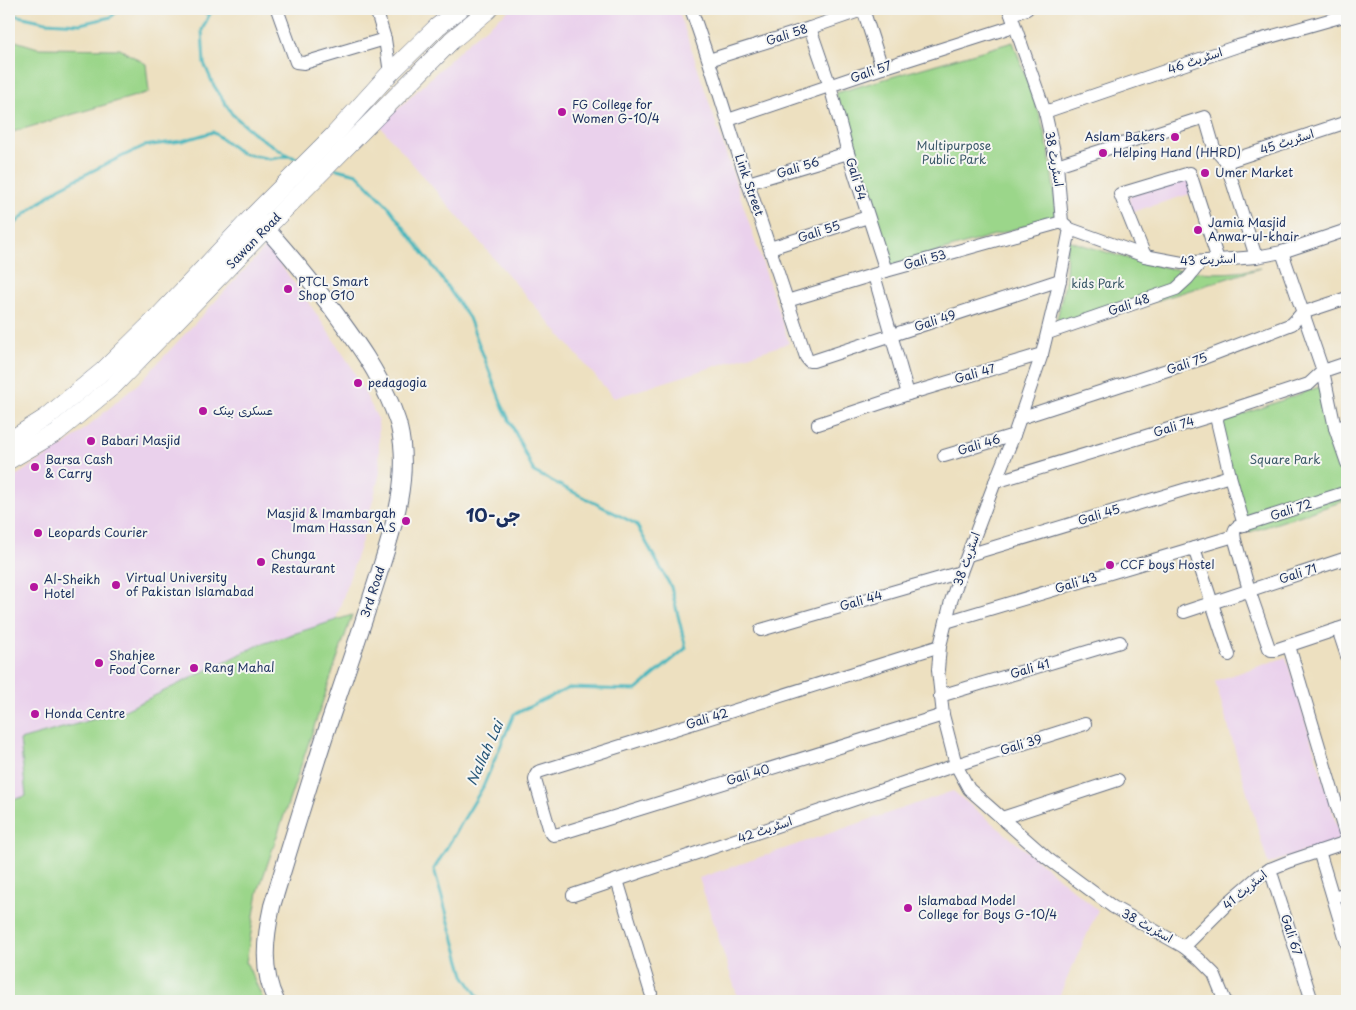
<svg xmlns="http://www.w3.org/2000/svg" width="1356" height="1010" viewBox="0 0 1356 1010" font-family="'Playpen Sans','Playpen Sans Arabic',sans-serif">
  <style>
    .built { fill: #ead1ec }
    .green { fill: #9bd68a; stroke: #5b8274 }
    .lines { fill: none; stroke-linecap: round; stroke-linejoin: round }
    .stream { stroke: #46b6bd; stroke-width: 3 }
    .minor-casing { stroke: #646d80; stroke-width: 14 }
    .tertiary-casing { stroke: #646d80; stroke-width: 18 }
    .secondary-casing { stroke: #646d80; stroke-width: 19 }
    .minor { stroke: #fff; stroke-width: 12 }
    .tertiary { stroke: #fff; stroke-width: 16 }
    .secondary { stroke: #fff; stroke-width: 18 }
    .poi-dot { fill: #b5179e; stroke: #f6f6f2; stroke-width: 2 }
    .labels { text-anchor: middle; stroke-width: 4; stroke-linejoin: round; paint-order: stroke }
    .street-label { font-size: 12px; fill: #1b2f5e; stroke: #f6f6f2 }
    .poi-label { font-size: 12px; fill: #1b2f5e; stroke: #f6f6f2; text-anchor: start }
    .park-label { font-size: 12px; fill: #3b5969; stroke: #f6f6f2 }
    .water-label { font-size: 14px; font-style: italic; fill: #28587a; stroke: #f6f6f2 }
    .district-label { font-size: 18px; font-weight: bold; fill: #1b2f5e; stroke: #f6f6f2 }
  </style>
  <rect width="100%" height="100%" fill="#f6f6f2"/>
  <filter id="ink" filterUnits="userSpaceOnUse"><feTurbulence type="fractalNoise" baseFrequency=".02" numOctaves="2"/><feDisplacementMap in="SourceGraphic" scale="10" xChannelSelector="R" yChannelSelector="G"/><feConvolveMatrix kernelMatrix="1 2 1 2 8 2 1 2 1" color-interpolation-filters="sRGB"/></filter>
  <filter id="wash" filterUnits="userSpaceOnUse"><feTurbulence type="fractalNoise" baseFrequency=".0096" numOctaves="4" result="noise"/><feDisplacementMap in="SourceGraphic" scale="20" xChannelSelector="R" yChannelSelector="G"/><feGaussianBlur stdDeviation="1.12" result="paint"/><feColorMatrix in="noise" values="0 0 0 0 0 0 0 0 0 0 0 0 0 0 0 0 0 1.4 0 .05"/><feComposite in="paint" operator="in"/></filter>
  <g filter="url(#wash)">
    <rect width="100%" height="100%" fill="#ede0c0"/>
    <!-- built -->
    <g class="built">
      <polygon points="511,9 678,9 789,343 614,398 380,126 475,36"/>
      <polygon points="1190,178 1193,193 1132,212 1128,196"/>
      <polygon points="267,246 313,309 351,366 378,419 380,473 365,531 288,764 9,1001 9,480 68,443 140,382"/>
      <polygon points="1286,657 1341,839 1268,864 1215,681"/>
      <polygon points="953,791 1098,910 1057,1001 739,1001 699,878"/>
    </g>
    <!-- green -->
    <g class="green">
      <polygon points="9,39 38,48 120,49 146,64 149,92 9,133"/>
      <polygon points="1013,42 1040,116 1049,152 1056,207 1055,217 890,266 836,93"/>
      <path d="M1067,240C1122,257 1179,277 1237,272C1245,271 1253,269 1260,268L1054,333L1066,278Z"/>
      <polygon points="1319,387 1347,474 1347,500 1250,532 1216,424"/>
      <polygon points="352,615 258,892 246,962 264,1001 9,1001 9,801 26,796 20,740 123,711 259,645"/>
    </g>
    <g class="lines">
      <!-- stream -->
      <g class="stream">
        <polyline points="190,9 210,14"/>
        <polyline points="212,9 202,30 204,63 213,84 232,114 256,135 289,156 300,159"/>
        <polyline points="9,14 46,22 80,24 111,17 120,9"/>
        <polyline points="333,168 357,174 387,205 435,269 469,318 503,407 534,472 636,524 671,587 686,648 636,690 569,688 514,714 483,787 434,869 464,975 481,1001"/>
        <polyline points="9,230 25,214 59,188 100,167 144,146 182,141 213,132 241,153 270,159 289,156"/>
      </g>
    </g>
  </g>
  <g filter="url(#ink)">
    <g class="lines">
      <defs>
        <g id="minor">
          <polyline points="277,9 296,62 304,63 385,39"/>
          <polyline points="376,9 385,39 390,73"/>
          <path d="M691,9C712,66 728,125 748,183C767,241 787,299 806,357L809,361H813L1060,280"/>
          <polyline points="863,9 882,68"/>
          <polyline points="1009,9 1045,112 1057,165 1062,222 1070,229 1060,280 1042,354 1014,435 995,482 961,572 951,601 940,646 938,670 943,715 956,765 969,789 1047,858 1113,907 1184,947 1199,959 1214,974 1225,1001"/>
          <polyline points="1011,14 1027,9"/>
          <polyline points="810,28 830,86 848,153 886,271"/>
          <polyline points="709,60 810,28 865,9"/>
          <polyline points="1045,112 1238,46 1347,15"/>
          <polyline points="728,120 882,68 1014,26"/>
          <polyline points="1226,162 1347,122"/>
          <polyline points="1057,165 1205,117 1214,148 1226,162 1256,257"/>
          <polyline points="748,183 848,153"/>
          <polyline points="1070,229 1145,256 1182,263 1256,257 1282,252 1347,230"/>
          <polyline points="770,248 868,217"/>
          <polyline points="1282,252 1323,371 1335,428 1347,463"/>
          <polyline points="1145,256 1120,194 1190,173 1218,260"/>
          <polyline points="874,275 908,394"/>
          <polyline points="787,301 886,271 1062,222"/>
          <polyline points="1048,333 1176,289 1188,278 1200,263"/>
          <polyline points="1218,414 1217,421 1230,476 1244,525"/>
          <polyline points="1020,418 1201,359 1292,324 1302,313 1347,298"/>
          <polyline points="818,424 908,394 1042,354"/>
          <polyline points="1335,428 1347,425"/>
          <polyline points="944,456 1014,435"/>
          <polyline points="995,482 1218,414 1309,384 1323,371 1347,363"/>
          <path d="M1347,492L1237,527C1233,530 1234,535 1235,540L1249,590L1269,648L1271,650H1275L1347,626"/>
          <polyline points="1194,548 1229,655"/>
          <polyline points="968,555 1230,476"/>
          <polyline points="1184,612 1347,558"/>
          <polyline points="946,622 1234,536"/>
          <polyline points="1338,629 1347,656"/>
          <polyline points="761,630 961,572"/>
          <polyline points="940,646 538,772 536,775 535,780 550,831 553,835 559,834 943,715"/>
          <polyline points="1289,646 1347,840"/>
          <polyline points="940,696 1120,642"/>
          <polyline points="1002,818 1118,780"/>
          <polyline points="1319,851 1347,944"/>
          <polyline points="1270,869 1312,1001"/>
          <polyline points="617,880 651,993"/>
          <polyline points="573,895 956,765 1085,724"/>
          <polyline points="1333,897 1347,893"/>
          <polyline points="1184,947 1230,901 1259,876 1270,869 1290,861 1347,842"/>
        </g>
        <path id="tertiary" d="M257,219C283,246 307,276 330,306C355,340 377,369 393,409C395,415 398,421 399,427C412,481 390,538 374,589C359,636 343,682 327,729C308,787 290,847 272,906C265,938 261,970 276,1001"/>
        <g id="secondary">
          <polyline points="9,441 47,417 103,371 157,318 254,215 333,136 390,73 437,27 460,9"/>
          <polyline points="9,460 57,432 114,385 266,228 451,41 489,9"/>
        </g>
      </defs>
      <!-- minor casing -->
      <use href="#minor" class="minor-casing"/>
      <!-- tertiary casing -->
      <use href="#tertiary" class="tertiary-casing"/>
      <!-- secondary casing -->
      <use href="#secondary" class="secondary-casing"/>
      <!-- minor -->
      <use href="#minor" class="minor"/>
      <!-- tertiary -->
      <use href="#tertiary" class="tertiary"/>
      <!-- secondary -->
      <use href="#secondary" class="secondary"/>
    </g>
  </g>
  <!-- markers -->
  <g class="poi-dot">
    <circle cx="562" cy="112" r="5"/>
    <circle cx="1175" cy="137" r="5"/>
    <circle cx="1103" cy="153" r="5"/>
    <circle cx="1205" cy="173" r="5"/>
    <circle cx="1198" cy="230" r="5"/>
    <circle cx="288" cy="289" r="5"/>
    <circle cx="358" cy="383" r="5"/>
    <circle cx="203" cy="411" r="5"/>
    <circle cx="91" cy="441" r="5"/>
    <circle cx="35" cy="467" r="5"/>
    <circle cx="406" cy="521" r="5"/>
    <circle cx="38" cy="533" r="5"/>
    <circle cx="261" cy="562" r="5"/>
    <circle cx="1110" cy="565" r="5"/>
    <circle cx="116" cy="585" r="5"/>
    <circle cx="34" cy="587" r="5"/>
    <circle cx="99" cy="663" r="5"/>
    <circle cx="194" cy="668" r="5"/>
    <circle cx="35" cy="714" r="5"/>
    <circle cx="908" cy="908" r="5"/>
  </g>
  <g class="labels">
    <!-- street labels -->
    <g class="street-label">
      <text transform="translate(787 35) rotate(-18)" y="4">Gali 58</text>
      <text transform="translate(1195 61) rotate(-19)" y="4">اسٹریٹ 46</text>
      <text transform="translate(871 72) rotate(-19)" y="4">Gali 57</text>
      <text transform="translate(1287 142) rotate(-18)" y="4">اسٹریٹ 45</text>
      <text transform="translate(1054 159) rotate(80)" y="4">اسٹریٹ 38</text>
      <text transform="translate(798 168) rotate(-17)" y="4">Gali 56</text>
      <text transform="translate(856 179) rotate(73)" y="4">Gali 54</text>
      <text transform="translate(749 185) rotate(71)" y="4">Link Street</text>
      <text transform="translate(819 232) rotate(-18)" y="4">Gali 55</text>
      <text transform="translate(254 241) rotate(-46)" y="4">Sawan Road</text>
      <text transform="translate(925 260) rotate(-15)" y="4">Gali 53</text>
      <text transform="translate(1208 260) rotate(-3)" y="4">اسٹریٹ 43</text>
      <text transform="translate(1129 305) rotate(-19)" y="4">Gali 48</text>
      <text transform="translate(935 321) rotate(-18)" y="4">Gali 49</text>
      <text transform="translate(1187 364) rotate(-19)" y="4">Gali 75</text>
      <text transform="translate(975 374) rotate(-16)" y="4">Gali 47</text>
      <text transform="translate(1174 427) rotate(-17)" y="4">Gali 74</text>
      <text transform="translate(979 445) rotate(-17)" y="4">Gali 46</text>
      <text transform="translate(1291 510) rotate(-18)" y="4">Gali 72</text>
      <text transform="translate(1099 515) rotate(-17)" y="4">Gali 45</text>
      <text transform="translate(967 559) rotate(-70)" y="4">اسٹریٹ 38</text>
      <text transform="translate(1298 574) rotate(-18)" y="4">Gali 71</text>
      <text transform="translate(1076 583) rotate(-17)" y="4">Gali 43</text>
      <text transform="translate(373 592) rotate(-72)" y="4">3rd Road</text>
      <text transform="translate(861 601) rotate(-16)" y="4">Gali 44</text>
      <text transform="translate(1030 669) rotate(-16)" y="4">Gali 41</text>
      <text transform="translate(707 719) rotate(-17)" y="4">Gali 42</text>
      <text transform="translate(1021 745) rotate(-17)" y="4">Gali 39</text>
      <text transform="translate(748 775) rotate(-17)" y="4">Gali 40</text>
      <text transform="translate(765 830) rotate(-19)" y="4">اسٹریٹ 42</text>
      <text transform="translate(1245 890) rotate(-40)" y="4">اسٹریٹ 41</text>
      <text transform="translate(1147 926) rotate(29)" y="4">اسٹریٹ 38</text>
      <text transform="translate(1291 935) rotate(72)" y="4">Gali 67</text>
    </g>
    <!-- poi labels -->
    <g class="poi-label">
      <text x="572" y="109">FG College for<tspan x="572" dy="14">Women G-10/4</tspan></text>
      <text x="1165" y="141" text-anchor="end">Aslam Bakers</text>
      <text x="1113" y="157">Helping Hand (HHRD)</text>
      <text x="1215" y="177">Umer Market</text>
      <text x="1208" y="227">Jamia Masjid<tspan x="1208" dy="14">Anwar-ul-khair</tspan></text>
      <text x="298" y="286">PTCL Smart<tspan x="298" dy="14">Shop G10</tspan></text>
      <text x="368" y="387">pedagogia</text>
      <text x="213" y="415">عسکری بینک</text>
      <text x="101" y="445">Babari Masjid</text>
      <text x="45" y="464">Barsa Cash<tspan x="45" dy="14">&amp; Carry</tspan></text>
      <text x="396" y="518" text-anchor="end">Masjid &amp; Imambargah<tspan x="396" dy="14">Imam Hassan A.S</tspan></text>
      <text x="48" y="537">Leopards Courier</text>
      <text x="271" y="559">Chunga<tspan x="271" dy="14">Restaurant</tspan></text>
      <text x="1120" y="569">CCF boys Hostel</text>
      <text x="126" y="582">Virtual University<tspan x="126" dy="14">of Pakistan Islamabad</tspan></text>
      <text x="44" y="584">Al-Sheikh<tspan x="44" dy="14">Hotel</tspan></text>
      <text x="109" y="660">Shahjee<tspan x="109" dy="14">Food Corner</tspan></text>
      <text x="204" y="672">Rang Mahal</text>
      <text x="45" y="718">Honda Centre</text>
      <text x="918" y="905">Islamabad Model<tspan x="918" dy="14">College for Boys G-10/4</tspan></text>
    </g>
    <!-- park labels -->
    <g class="park-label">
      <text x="954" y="150">Multipurpose<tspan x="954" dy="14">Public Park</tspan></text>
      <text x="1098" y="288">kids Park</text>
      <text x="1285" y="464">Square Park</text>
    </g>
    <!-- water labels -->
    <g class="water-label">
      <text transform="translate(485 753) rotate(-66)" y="5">Nallah Lai</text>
    </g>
    <!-- district labels -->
    <g class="district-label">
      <text x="493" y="522">جی-10</text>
    </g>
  </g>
  <!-- margin -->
  <rect width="1356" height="1010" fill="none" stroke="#f6f6f2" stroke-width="30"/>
</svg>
